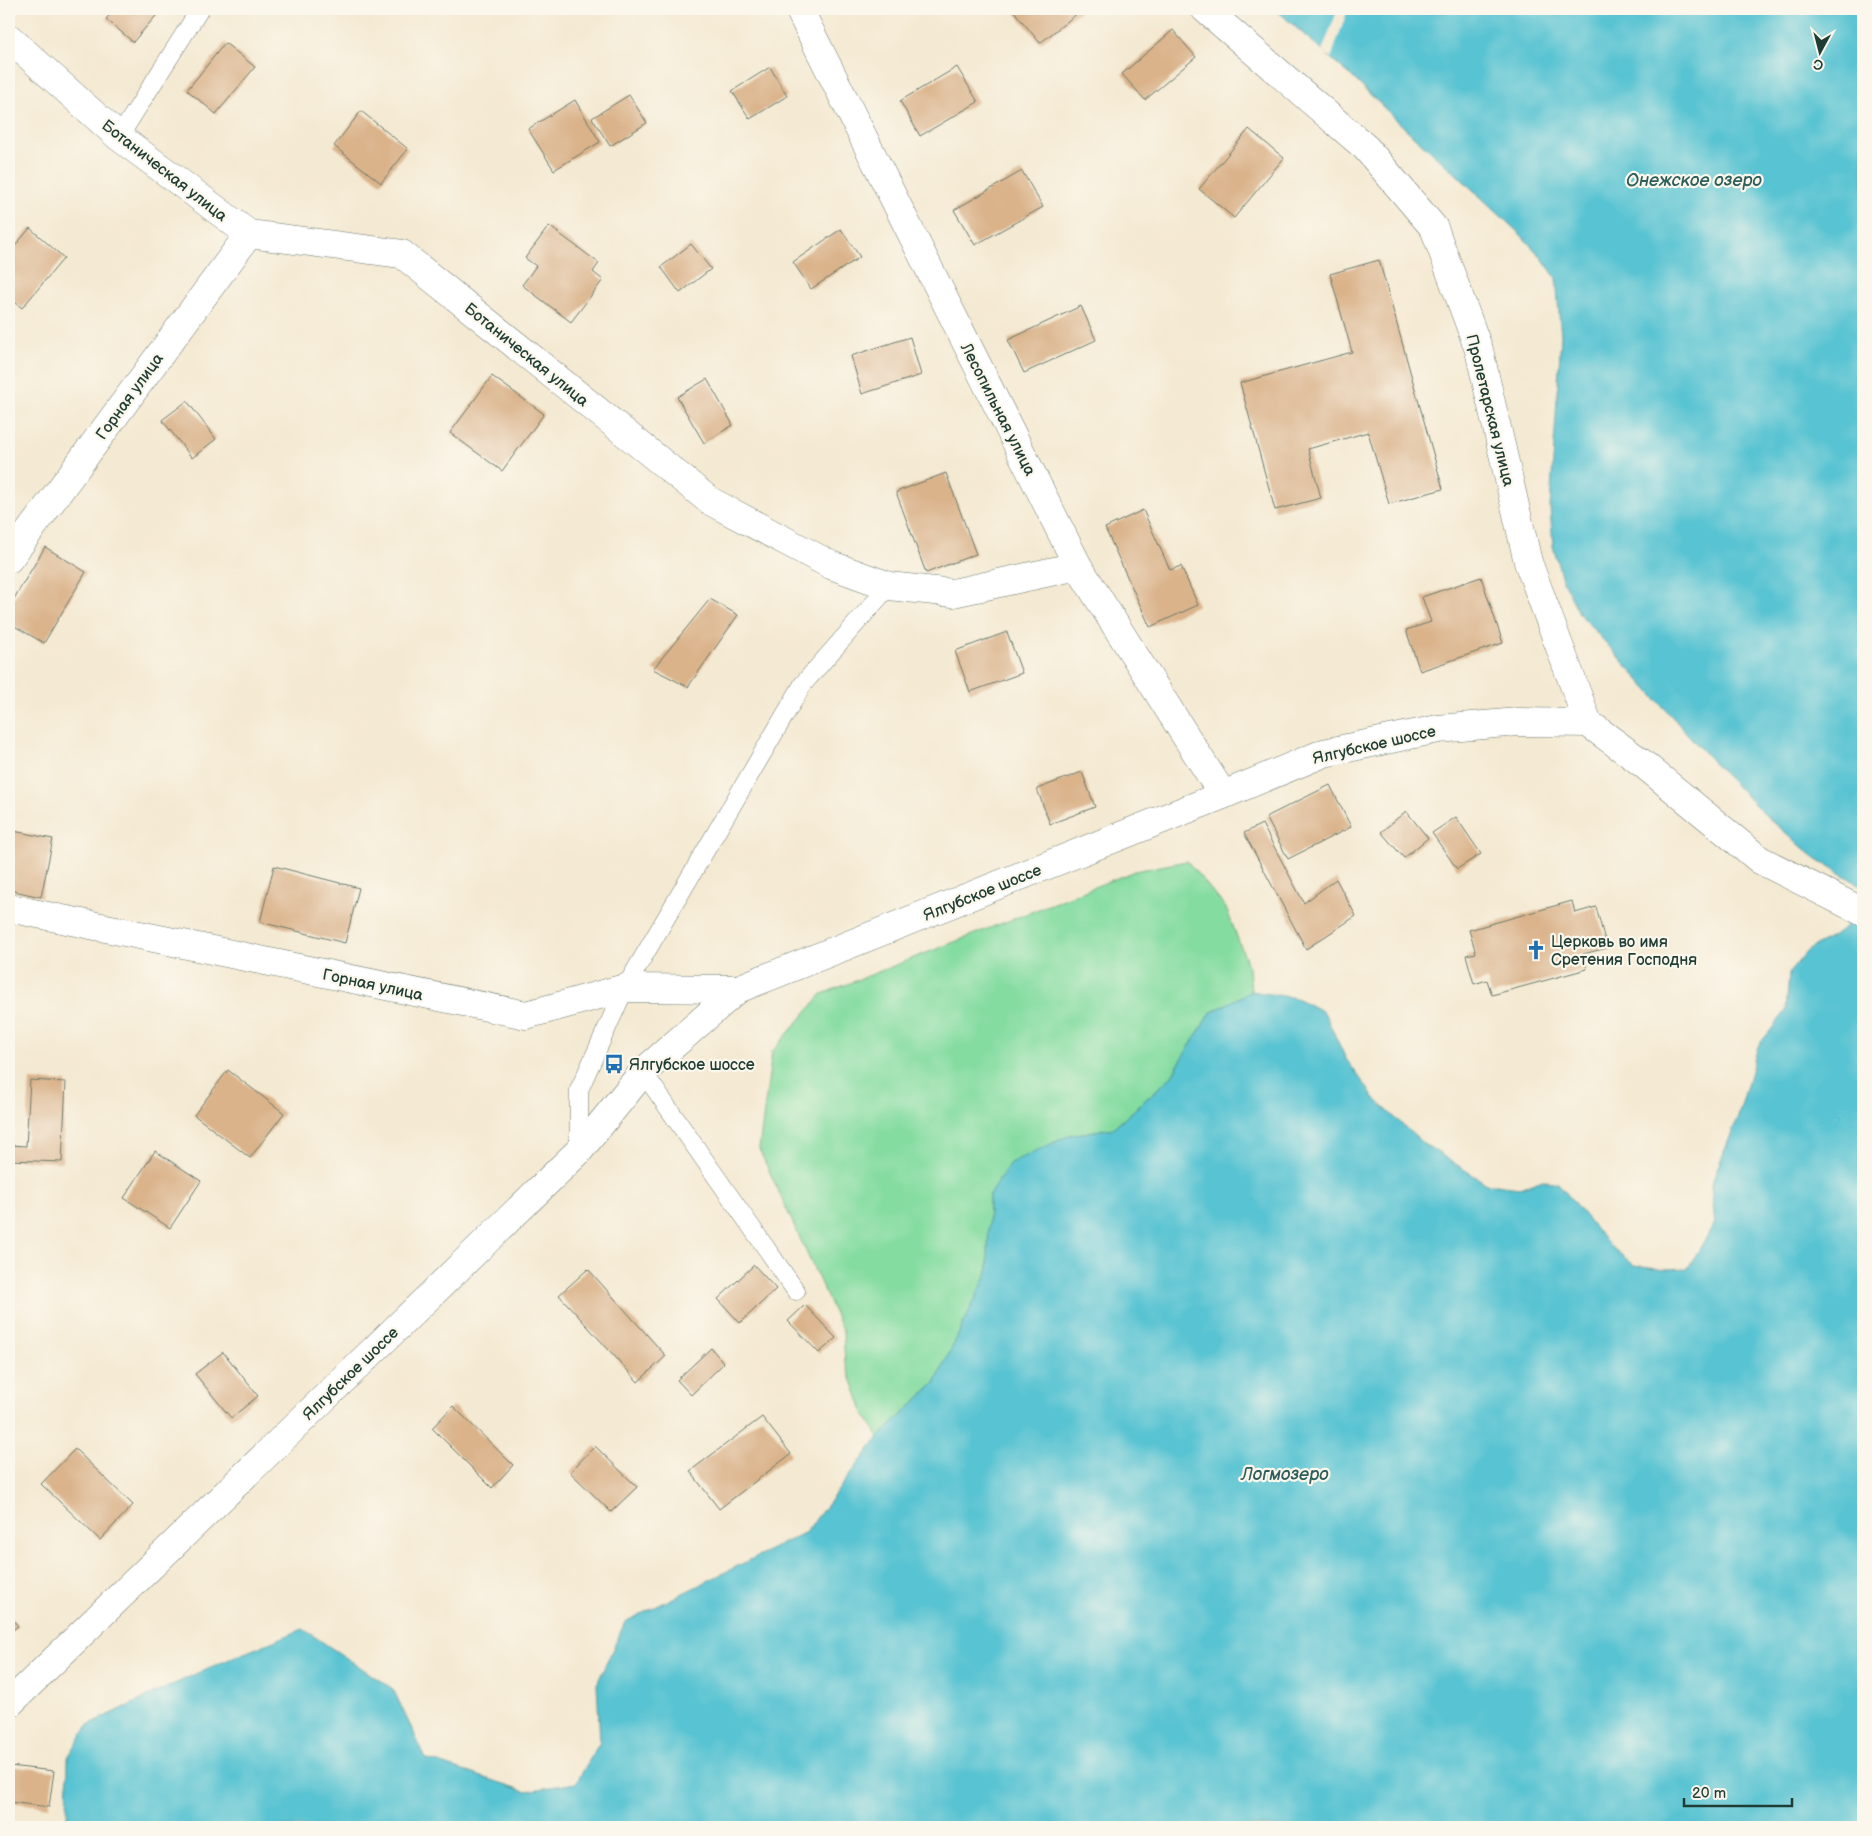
<svg xmlns="http://www.w3.org/2000/svg" width="1872" height="1836" viewBox="0 0 1872 1836" font-family="'Balsamiq Sans',sans-serif">
  <style>
    .green { fill: #84dca0; stroke: #528c6a }
    .water { fill: #58c3d2; stroke: #3c8083 }
    .pier { fill: #f4e9d2 }
    .building { fill: #dab38b }
    .lines { fill: none; stroke-linecap: round; stroke-linejoin: round }
    .lane-casing { stroke: #6a796b; stroke-width: 19 }
    .street-casing { stroke: #6a796b; stroke-width: 29 }
    .secondary-casing { stroke: #6a796b; stroke-width: 29 }
    .lane { stroke: #fff; stroke-width: 18 }
    .street { stroke: #fff; stroke-width: 28 }
    .secondary { stroke: #fff; stroke-width: 28 }
    .labels { text-anchor: middle; stroke-width: 4.5; stroke-linejoin: round; paint-order: stroke }
    .street-label { font-size: 16px; fill: #1f3d34; stroke: #fbf7ec }
    .poi-label { font-size: 16px; fill: #1f3d34; stroke: #fbf7ec; text-anchor: start }
    .water-label { font-size: 18px; font-style: italic; fill: #2d5e5c; stroke: #fbf7ec }
  </style>
  <rect width="100%" height="100%" fill="#fbf7ec"/>
  <filter id="ink" filterUnits="userSpaceOnUse"><feTurbulence type="fractalNoise" baseFrequency=".02" numOctaves="2"/><feDisplacementMap in="SourceGraphic" scale="10" xChannelSelector="R" yChannelSelector="G"/><feConvolveMatrix kernelMatrix="1 2 1 2 8 2 1 2 1" color-interpolation-filters="sRGB"/></filter>
  <filter id="wash" filterUnits="userSpaceOnUse"><feTurbulence type="fractalNoise" baseFrequency=".0096" numOctaves="4" result="noise"/><feDisplacementMap in="SourceGraphic" scale="20" xChannelSelector="R" yChannelSelector="G"/><feGaussianBlur stdDeviation="1.12" result="paint"/><feColorMatrix in="noise" values="0 0 0 0 0 0 0 0 0 0 0 0 0 0 0 0 0 1.4 0 .05"/><feComposite in="paint" operator="in"/></filter>
  <g filter="url(#wash)">
    <rect width="100%" height="100%" fill="#f4e9d2"/>
    <!-- green -->
    <polygon class="green" points="1187,861 1226,908 1249,968 1251,991 1210,1013 1171,1077 1114,1128 1070,1135 989,1195 988,1272 967,1318 935,1383 879,1437 864,1413 845,1362 843,1332 759,1149 772,1052 822,994 1135,871"/>
    <!-- water -->
    <g class="water">
      <polygon points="1275,9 1863,9 1863,887 1814,857 1766,816 1710,759 1579,613 1562,579 1553,546 1550,508 1561,336 1556,278 1542,258 1521,235 1455,173 1411,134 1350,75"/>
      <polygon points="1863,898 1863,1827 67,1827 68,1757 88,1725 208,1668 303,1629 393,1689 426,1759 526,1791 576,1783 600,1742 597,1684 625,1622 806,1532 879,1437 935,1383 988,1272 989,1195 1010,1163 1070,1135 1114,1128 1171,1077 1210,1013 1251,991 1296,998 1324,1012 1346,1059 1376,1100 1421,1142 1487,1184 1520,1188 1543,1180 1558,1183 1609,1245 1634,1265 1665,1269 1688,1268 1715,1223 1711,1185 1738,1117 1758,1046 1786,1011 1789,973 1807,951 1843,930"/>
    </g>
    <!-- pier -->
    <polygon class="pier" points="1338,9 1348,9 1331,58 1322,51"/>
    <g id="blocks">
      <!-- building -->
      <g class="building">
        <polygon points="115,9 162,9 133,42 106,19"/>
        <polygon points="1012,9 1083,9 1040,43"/>
        <polygon points="1173,30 1196,57 1145,100 1122,74"/>
        <polygon points="225,43 255,67 216,114 187,90"/>
        <polygon points="770,67 787,96 750,119 732,91"/>
        <polygon points="957,67 978,102 920,136 900,101"/>
        <polygon points="629,95 647,123 610,146 592,118"/>
        <polygon points="575,100 600,142 554,170 528,129"/>
        <polygon points="361,111 408,149 381,183 334,146"/>
        <polygon points="1249,129 1284,158 1234,218 1199,189"/>
        <polygon points="1022,171 1043,207 975,245 954,210"/>
        <polygon points="549,226 599,263 593,272 603,280 571,322 522,285 536,266 525,258"/>
        <polygon points="30,228 64,258 22,308 9,297 9,253"/>
        <polygon points="841,229 860,257 811,289 793,262"/>
        <polygon points="691,244 711,269 680,293 661,267"/>
        <polygon points="1379,260 1443,489 1389,504 1368,432 1308,449 1321,498 1275,510 1240,383 1352,352 1330,274"/>
        <polygon points="1081,306 1096,340 1024,373 1008,340"/>
        <polygon points="910,337 921,375 862,394 851,356"/>
        <polygon points="492,376 544,414 502,471 450,433"/>
        <polygon points="707,379 733,425 704,443 677,397"/>
        <polygon points="187,401 216,439 192,458 162,420"/>
        <polygon points="946,473 976,554 926,573 896,492"/>
        <polygon points="1143,510 1170,570 1181,566 1198,605 1150,627 1105,528"/>
        <polygon points="45,547 86,572 44,643 9,623 9,607"/>
        <polygon points="1481,577 1503,643 1420,671 1406,630 1431,622 1422,597"/>
        <polygon points="710,599 738,615 688,687 653,669"/>
        <polygon points="1007,632 1022,673 970,692 955,651"/>
        <polygon points="1082,772 1095,807 1050,824 1037,789"/>
        <polygon points="1330,785 1351,827 1288,859 1266,817"/>
        <polygon points="1406,811 1428,838 1404,858 1381,832"/>
        <polygon points="1456,817 1481,854 1457,869 1432,833"/>
        <polygon points="1262,824 1304,903 1336,879 1356,916 1306,949 1244,833"/>
        <polygon points="9,830 53,839 41,897 9,890"/>
        <polygon points="274,866 359,888 345,943 260,922"/>
        <polygon points="1572,901 1575,913 1596,907 1607,948 1583,954 1587,969 1492,995 1487,980 1474,984 1466,955 1476,953 1469,930"/>
        <polygon points="228,1070 284,1113 250,1158 194,1115"/>
        <polygon points="30,1080 66,1082 62,1162 9,1160 9,1145 26,1146"/>
        <polygon points="155,1151 201,1181 170,1228 124,1198"/>
        <polygon points="754,1265 776,1289 740,1323 718,1299"/>
        <polygon points="588,1269 666,1356 638,1382 559,1295"/>
        <polygon points="805,1305 836,1338 819,1353 788,1321"/>
        <polygon points="711,1348 724,1363 691,1395 677,1380"/>
        <polygon points="223,1352 258,1396 231,1418 195,1374"/>
        <polygon points="453,1406 513,1465 492,1488 432,1428"/>
        <polygon points="762,1417 791,1454 719,1509 690,1471"/>
        <polygon points="595,1446 637,1487 611,1512 570,1472"/>
        <polygon points="75,1449 133,1505 100,1540 41,1484"/>
        <polygon points="9,1615 18,1626 9,1633"/>
        <polygon points="9,1766 54,1771 49,1807 9,1802"/>
      </g>
    </g>
  </g>
  <g filter="url(#ink)">
    <use href="#blocks" fill-opacity="0" stroke="#6a796b" stroke-width="1"/>
    <g class="lines">
      <defs>
        <g id="lane">
          <polyline points="119,137 200,9"/>
          <polyline points="643,1072 796,1291"/>
          <polyline points="579,1151 579,1090 625,988 803,684 889,586"/>
        </g>
        <g id="street">
          <polyline points="799,9 1078,566 1223,795"/>
          <polyline points="1205,9 1366,148 1434,228 1479,350 1528,562 1588,723"/>
          <polyline points="9,38 119,137 249,234 402,254 710,501 831,565 889,586 953,593 1078,566"/>
          <polyline points="9,559 249,234"/>
          <polyline points="9,908 526,1015 625,988 738,989"/>
        </g>
        <polyline id="secondary" points="9,1704 579,1151 643,1072 738,989 1223,795 1324,753 1438,729 1518,722 1588,723 1642,763 1760,860 1863,912"/>
      </defs>
      <!-- lane casing -->
      <use href="#lane" class="lane-casing"/>
      <!-- street casing -->
      <use href="#street" class="street-casing"/>
      <!-- secondary casing -->
      <use href="#secondary" class="secondary-casing"/>
      <!-- lane -->
      <use href="#lane" class="lane"/>
      <!-- street -->
      <use href="#street" class="street"/>
      <!-- secondary -->
      <use href="#secondary" class="secondary"/>
    </g>
  </g>
  <!-- icons -->
  <defs>
    <symbol id="church-bare" viewBox="-9 -9 18 18"><path d="M-1.2-6h2.4v3.5h3.3v2.4h-3.3V6h-2.4V-.1h-3.3v-2.4h3.3Z" fill="#1f6fb2" stroke="#fbf7ec" stroke-width="2.5" paint-order="stroke"/></symbol>
    <symbol id="bus-bare" viewBox="-9 -9 18 18"><path d="M-5-6H5V4H4V6H2V4H-2V6H-4V4H-5ZM-3.5-4V0h7V-4ZM-3.5 1.2v1.5H-2V1.2ZM2 1.2v1.5H3.5V1.2Z" fill="#1f6fb2" stroke="#fbf7ec" stroke-width="2.5" paint-order="stroke"/></symbol>
  </defs>
  <g fill-rule="evenodd">
    <use href="#church-bare" x="1522" y="936" width="28" height="28"/>
    <use href="#bus-bare" x="600" y="1050" width="28" height="28"/>
  </g>
  <g class="labels">
    <!-- street labels -->
    <g class="street-label">
      <text transform="translate(165 170) rotate(38)" y="6">Ботаническая улица</text>
      <text transform="translate(527 354) rotate(39)" y="6">Ботаническая улица</text>
      <text transform="translate(129 396) rotate(-54)" y="6">Горная улица</text>
      <text transform="translate(999 409) rotate(63)" y="6">Лесопильная улица</text>
      <text transform="translate(1491 410) rotate(76)" y="6">Пролетарская улица</text>
      <text transform="translate(1374 744) rotate(-13)" y="6">Ялгубское шоссе</text>
      <text transform="translate(982 892) rotate(-22)" y="6">Ялгубское шоссе</text>
      <text transform="translate(373 984) rotate(12)" y="6">Горная улица</text>
      <text transform="translate(350 1373) rotate(-44)" y="6">Ялгубское шоссе</text>
    </g>
    <!-- poi labels -->
    <g class="poi-label">
      <text x="1551" y="947">Церковь во имя<tspan x="1551" dy="18">Сретения Господня</tspan></text>
      <text x="629" y="1070">Ялгубское шоссе</text>
    </g>
    <!-- water labels -->
    <g class="water-label">
      <text x="1694" y="186">Онежское озеро</text>
      <text x="1285" y="1480">Логмозеро</text>
    </g>
  </g>
  <!-- margin -->
  <rect width="1872" height="1836" fill="none" stroke="#fbf7ec" stroke-width="30"/>
  <!-- north arrow -->
  <g transform="translate(1820 52) rotate(187)" stroke="#fbf7ec" stroke-width="4" paint-order="stroke">
  <path d="M0-4L9 19L0 12L-9 19Z" fill="#1f3d34"/>
  <text y="-8" font-size="14" font-weight="bold" text-anchor="middle" fill="#1f3d34">С</text>
  </g>
  <!-- scale -->
  <path d="M1684 1798v8h108v-8" fill="none" stroke="#1f3d34" stroke-width="2.5"/>
  <text x="1692" y="1798" font-size="15" fill="#1f3d34" stroke="#fbf7ec" stroke-width="4" paint-order="stroke">20 m</text>
</svg>
